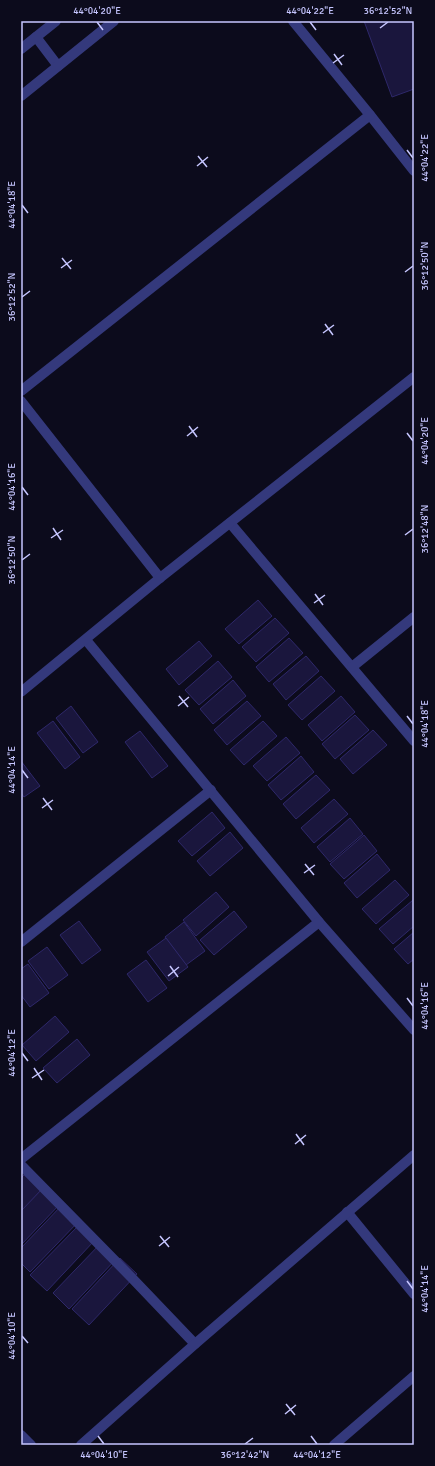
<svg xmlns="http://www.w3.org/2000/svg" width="435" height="1466" viewBox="0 0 435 1466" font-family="Signika,sans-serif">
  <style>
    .building { fill: #1a163d; stroke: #2e286a }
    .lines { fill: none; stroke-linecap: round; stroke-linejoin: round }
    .minor { stroke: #34397c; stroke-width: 10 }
    .tertiary { stroke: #34397c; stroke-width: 10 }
    .ticks { fill: none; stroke: #c6c6ff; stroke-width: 1.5 }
    .neatline { fill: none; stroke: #c6c6ff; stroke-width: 1.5 }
    .ticks-label { font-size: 10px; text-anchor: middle; fill: #c6c6ff }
  </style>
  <rect width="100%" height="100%" fill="#0c0b1c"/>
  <!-- building -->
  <g class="building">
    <polygon points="364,21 414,21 414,89 392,97"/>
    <polygon points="258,600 272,616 239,644 225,629"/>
    <polygon points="275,618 289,633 256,662 242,647"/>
    <polygon points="289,638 303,653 269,682 256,667"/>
    <polygon points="199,641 212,656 179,685 166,669"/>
    <polygon points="306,656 319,671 286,700 273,684"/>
    <polygon points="218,661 232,677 199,705 185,690"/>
    <polygon points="321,676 335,691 302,720 288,705"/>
    <polygon points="233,680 246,696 213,724 200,709"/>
    <polygon points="341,696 355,712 322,741 308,725"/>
    <polygon points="247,701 261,716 227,745 214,730"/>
    <polygon points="71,706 98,742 83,753 56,718"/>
    <polygon points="355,715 369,730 335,759 322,744"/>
    <polygon points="53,721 80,757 65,769 37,733"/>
    <polygon points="263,721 277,736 244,765 230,750"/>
    <polygon points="373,730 387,745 353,774 340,759"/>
    <polygon points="140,731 168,766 152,778 125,742"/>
    <polygon points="286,737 300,753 267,781 253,766"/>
    <polygon points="301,756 314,772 281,800 268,785"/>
    <polygon points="21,761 40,786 24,797 21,793"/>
    <polygon points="316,775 330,790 296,819 283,804"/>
    <polygon points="334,799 348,814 314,843 301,828"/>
    <polygon points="212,812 225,828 192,856 178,841"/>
    <polygon points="350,818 363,834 330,862 317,847"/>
    <polygon points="230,832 243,848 210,876 197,861"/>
    <polygon points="364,835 377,851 344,879 330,864"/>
    <polygon points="377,854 390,870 357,898 344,883"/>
    <polygon points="395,880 409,895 376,924 362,909"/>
    <polygon points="216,892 229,907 196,936 183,920"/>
    <polygon points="413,900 414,902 414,926 393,944 379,929"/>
    <polygon points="234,911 247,927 214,955 200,940"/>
    <polygon points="79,921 101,950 82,964 60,935"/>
    <polygon points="184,922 205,951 186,965 165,937"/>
    <polygon points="414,932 414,959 408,964 394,949"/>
    <polygon points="166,938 188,967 169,981 147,952"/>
    <polygon points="47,947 68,975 49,989 28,961"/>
    <polygon points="146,960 167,988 148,1002 127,974"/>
    <polygon points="28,964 49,993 30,1007 21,995 21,969"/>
    <polygon points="55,1016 69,1032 36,1061 22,1045"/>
    <polygon points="77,1039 90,1055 57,1083 43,1068"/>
    <polygon points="29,1170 45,1186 21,1212 21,1178"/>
    <polygon points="44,1187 61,1203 21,1245 21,1211"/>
    <polygon points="62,1205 79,1221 30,1272 21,1263 21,1248"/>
    <polygon points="79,1225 95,1240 47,1291 30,1275"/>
    <polygon points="101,1243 117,1258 69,1309 53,1293"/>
    <polygon points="120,1258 137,1274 89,1325 72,1309"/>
  </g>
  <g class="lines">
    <!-- minor -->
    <g class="minor">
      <polyline points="293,21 370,115 414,171"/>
      <polyline points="21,391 370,115"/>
      <polyline points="21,401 160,578"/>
      <polyline points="230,523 414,741"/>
      <polyline points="86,640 319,922 414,1030"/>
      <polyline points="352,667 414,617"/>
      <polyline points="21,692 160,578 414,377"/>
      <polyline points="21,942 211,790"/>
      <polyline points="21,1159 319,922"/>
      <polyline points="21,1165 131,1277 195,1344"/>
      <polyline points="347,1212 414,1294"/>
      <polyline points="81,1445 195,1344 414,1155"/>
      <polyline points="334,1445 414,1376"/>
    </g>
    <!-- tertiary -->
    <g class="tertiary">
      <polyline points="36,37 58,66"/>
      <polyline points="21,49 56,21"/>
      <polyline points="21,96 114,21"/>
      <polyline points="21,1435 31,1445"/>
    </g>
  </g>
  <!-- ticks -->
  <path class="ticks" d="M97,22L103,30M310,22L316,30M380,28L388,22M334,54L342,65M333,63L344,55M407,150L413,158M198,156L207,167M197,166L208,157M22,205L28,213M62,258L71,269M61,268L72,260M405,272L413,266M22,297L30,291M325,324L333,335M323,333L334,325M189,426L197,437M407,433L413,441M187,436L198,427M22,487L28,495M53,528L61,540M405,535L413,529M51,538L63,530M22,560L30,554M315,594L323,605M314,603L325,595M179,696L188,707M178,706L189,697M407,716L413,724M22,770L28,778M43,798L52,810M42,808L53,800M305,864L314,875M304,873L315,865M170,966L178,977M168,976L179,967M407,998L413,1006M22,1053L28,1061M34,1068L42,1080M32,1078L44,1070M296,1134L304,1145M295,1144L306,1135M160,1236L169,1247M159,1246L170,1237M407,1281L413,1289M22,1336L28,1343M286,1404L295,1415M285,1414L296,1405M98,1436L104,1444M311,1436L317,1444M245,1444L253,1438"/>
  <!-- border -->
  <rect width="435" height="1466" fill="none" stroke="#0c0b1c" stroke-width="44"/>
  <rect x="22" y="22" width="391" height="1422" class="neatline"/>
  <g class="ticks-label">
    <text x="97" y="14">44°04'20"E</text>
    <text x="310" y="14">44°04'22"E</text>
    <text x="388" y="14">36°12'52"N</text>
    <text transform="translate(424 158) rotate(-90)" y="4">44°04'22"E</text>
    <text transform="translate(11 205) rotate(-90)" y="4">44°04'18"E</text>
    <text transform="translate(424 266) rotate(-90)" y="4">36°12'50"N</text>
    <text transform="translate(11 297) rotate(-90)" y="4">36°12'52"N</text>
    <text transform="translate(424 441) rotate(-90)" y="4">44°04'20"E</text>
    <text transform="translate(11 487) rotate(-90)" y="4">44°04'16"E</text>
    <text transform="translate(424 529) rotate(-90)" y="4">36°12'48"N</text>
    <text transform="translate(11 560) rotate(-90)" y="4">36°12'50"N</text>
    <text transform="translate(424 724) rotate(-90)" y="4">44°04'18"E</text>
    <text transform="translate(11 770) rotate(-90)" y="4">44°04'14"E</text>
    <text transform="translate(424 1006) rotate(-90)" y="4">44°04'16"E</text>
    <text transform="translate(11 1053) rotate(-90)" y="4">44°04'12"E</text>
    <text transform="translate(424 1289) rotate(-90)" y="4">44°04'14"E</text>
    <text transform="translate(11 1336) rotate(-90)" y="4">44°04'10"E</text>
    <text x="104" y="1458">44°04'10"E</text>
    <text x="245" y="1458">36°12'42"N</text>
    <text x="317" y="1458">44°04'12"E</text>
  </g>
</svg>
